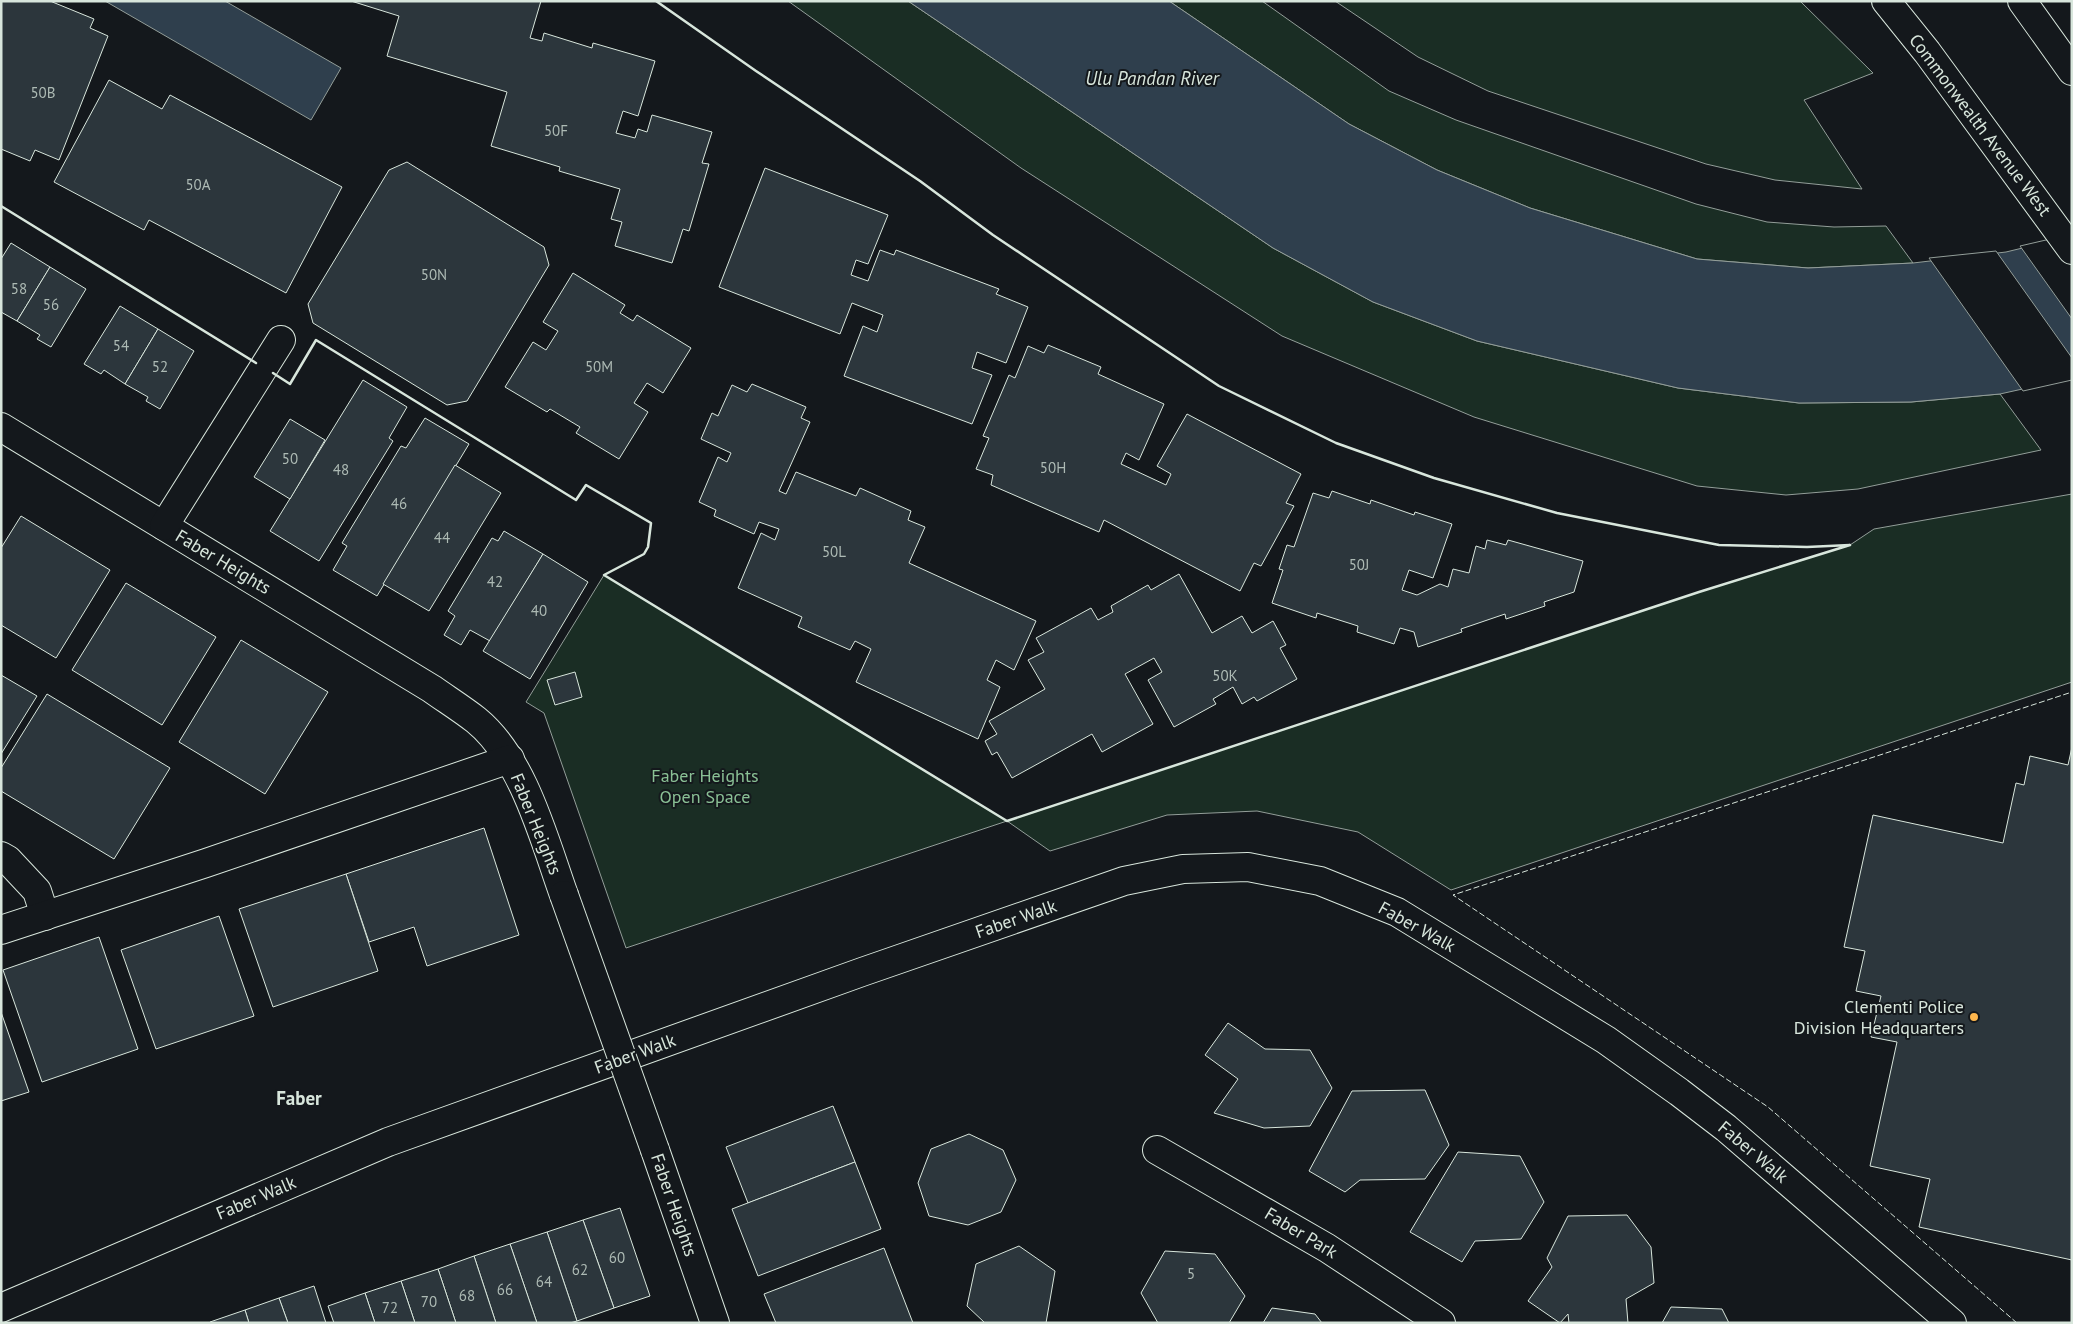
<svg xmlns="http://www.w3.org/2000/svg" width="2073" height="1324" viewBox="0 0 2073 1324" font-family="'PT Sans',sans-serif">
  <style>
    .green { fill: #1a2d24; stroke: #939e99 }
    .water { fill: #2f3f4d; stroke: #939e99 }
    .pier { fill: #14181c; stroke: #939e99 }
    .building { fill: #2c363c; stroke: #d8e6dc }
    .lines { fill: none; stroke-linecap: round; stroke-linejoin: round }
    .street-casing { stroke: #d8e6dc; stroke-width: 30 }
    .primary-casing { stroke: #d8e6dc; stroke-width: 30 }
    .street { stroke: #14181c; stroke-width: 28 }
    .primary { stroke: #14181c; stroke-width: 28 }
    .street-bridge-casing { stroke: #d8e6dc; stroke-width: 30; stroke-linecap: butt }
    .street-bridge { stroke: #14181c; stroke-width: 28 }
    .fence { stroke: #d8e6dc; stroke-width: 1; stroke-dasharray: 6 2.5; stroke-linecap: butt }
    .wall { stroke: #d8e6dc; stroke-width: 2.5 }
    .poi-dot { fill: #ffb74d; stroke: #14181c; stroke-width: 2 }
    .labels { text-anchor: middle; stroke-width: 4; stroke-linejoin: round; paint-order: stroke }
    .number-label { font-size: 15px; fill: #adbab4 }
    .street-label { font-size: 18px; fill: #d8e6dc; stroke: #14181c }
    .park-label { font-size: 18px; fill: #8ac095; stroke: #14181c }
    .poi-label { font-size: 18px; fill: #d8e6dc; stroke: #14181c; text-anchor: end }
    .water-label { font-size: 19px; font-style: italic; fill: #d8e6dc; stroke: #14181c }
    .neighbourhood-label { font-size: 19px; font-weight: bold; fill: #d8e6dc; stroke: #14181c }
  </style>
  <rect width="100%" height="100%" fill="#14181c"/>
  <!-- green -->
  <g class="green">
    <polygon points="788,1 908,1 1273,248 1373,302 1477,341 1678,388 1799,403 1911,402 2000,394 2041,450 1858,489 1786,495 1697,486 1474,417 1282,336 1021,168"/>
    <polygon points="1169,1 1262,1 1389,91 1456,120 1696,204 1767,222 1834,227 1886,226 1913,263 1808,268 1697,259 1530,208 1437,170 1349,124"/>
    <polygon points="1335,1 1800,1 1873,73 1804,100 1862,189 1775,180 1706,164 1488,91 1418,57"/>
    <polygon points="2072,494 2072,682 1451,890 1358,832 1257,811 1167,815 1050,851 1007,821 626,948 544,713 526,702 604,575 1007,821 1699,592 1850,545 1874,529"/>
  </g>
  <!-- water -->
  <g class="water">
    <polygon points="105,1 225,1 341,68 311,120"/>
    <polygon points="908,1 1169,1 1349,124 1437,170 1530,208 1697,259 1808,268 1913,263 2006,252 2072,236 2072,378 2000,394 1911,402 1799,403 1678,388 1477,341 1373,302 1273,248"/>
  </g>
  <!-- pier -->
  <g class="pier">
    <polygon points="2072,234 2072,319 2020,246"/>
    <polygon points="1996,251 2072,358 2072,380 2023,391 1929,258"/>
  </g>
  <!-- building -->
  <g class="building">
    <polygon points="1,1 50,1 94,19 90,28 108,36 59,160 35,150 30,161 1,149"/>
    <polygon points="351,1 541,1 530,38 542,41 544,33 592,48 593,43 655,61 638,116 623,111 616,133 635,138 638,129 647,132 652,115 712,132 702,163 709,164 689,231 683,229 672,263 615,246 622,222 611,219 620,189 559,171 560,167 491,146 507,92 387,56 399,16"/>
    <polygon points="109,80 162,109 170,95 342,187 286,293 149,220 144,230 54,182"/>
    <polygon points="407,162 544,247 549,265 467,401 447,405 313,323 308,304 389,170"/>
    <polygon points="765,168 888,215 868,264 856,260 851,275 868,281 880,250 894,255 896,250 999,289 996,294 1028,307 1006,363 977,352 972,368 992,375 972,424 844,376 863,326 877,332 883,315 852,303 840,334 719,287"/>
    <polygon points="11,243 50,267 17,321 1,312 1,259"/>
    <polygon points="50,267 86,289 51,347 37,339 40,335 17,321"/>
    <polygon points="573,273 625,305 620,313 633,321 637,315 691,348 663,393 647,383 634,403 648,412 619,459 576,433 580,427 550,409 547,412 505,387 533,342 546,350 558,331 543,322"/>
    <polygon points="120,306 158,329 125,384 104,370 101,374 84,364"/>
    <polygon points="158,329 194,351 160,409 146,401 148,397 125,384"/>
    <polygon points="1048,345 1101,367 1098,374 1164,404 1139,460 1126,453 1121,464 1166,485 1171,474 1157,466 1187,414 1301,474 1286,503 1294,506 1261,566 1254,563 1240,591 1104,520 1099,532 991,485 993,475 976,469 989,438 983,436 1009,375 1015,378 1028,346 1044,353"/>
    <polygon points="363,380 407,407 389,438 393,441 319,561 270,531"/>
    <polygon points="752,384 806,407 801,418 810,422 779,491 786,494 796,472 856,496 860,488 911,511 908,520 925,527 909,563 1036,621 1014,670 996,660 987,680 1000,687 978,739 856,682 871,649 855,641 850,650 798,627 802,617 738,588 761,533 775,540 779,529 759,522 754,534 714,516 716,510 699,502 718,457 727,462 731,453 701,439 712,413 718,416 732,385 747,392"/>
    <polygon points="425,418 469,444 377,596 333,570 347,546 342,543 401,446 406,448"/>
    <polygon points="290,419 325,440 290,499 254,477"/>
    <polygon points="455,465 501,493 429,611 383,584"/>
    <polygon points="1332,491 1370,504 1371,500 1414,515 1415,512 1452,524 1433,578 1409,570 1402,590 1417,595 1440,584 1448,587 1453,569 1469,573 1476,546 1485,549 1487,540 1506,545 1508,540 1583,561 1574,592 1544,602 1545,606 1506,619 1505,614 1461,629 1462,632 1418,647 1414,632 1400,628 1394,644 1357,632 1358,626 1317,613 1316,618 1272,603 1283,570 1279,569 1287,545 1294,547 1313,493 1329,498"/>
    <polygon points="21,516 110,570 56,658 1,625 1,548"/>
    <polygon points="504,531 543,554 490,641 470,630 461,645 444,635 455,616 448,611 492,538 498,541"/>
    <polygon points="543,554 588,582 530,679 483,651"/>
    <polygon points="1179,574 1212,633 1242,616 1252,633 1273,621 1286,645 1280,648 1297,679 1257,701 1254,697 1242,704 1233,687 1213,699 1216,704 1174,727 1148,680 1162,672 1154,658 1125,674 1153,724 1102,752 1092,734 1012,778 997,752 992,755 985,741 997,734 989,721 1045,689 1028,660 1044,652 1036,638 1091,608 1098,620 1113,612 1111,606 1148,585 1151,590"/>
    <polygon points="126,583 216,637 162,725 72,670"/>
    <polygon points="241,640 328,692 265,794 179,742"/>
    <polygon points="575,672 582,697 555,705 547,680"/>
    <polygon points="1,675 37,696 1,754"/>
    <polygon points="47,694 170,768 114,859 1,791 1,768"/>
    <polygon points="2072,747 2072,1260 1919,1227 1930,1179 1870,1166 1897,1042 1871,1037 1881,996 1856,991 1865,951 1844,947 1873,815 2003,843 2016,783 2024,785 2030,756 2068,765"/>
    <polygon points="484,828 519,935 427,966 414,927 369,942 346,874"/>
    <polygon points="346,874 378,971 273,1007 239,909"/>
    <polygon points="219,916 254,1016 156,1049 121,950"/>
    <polygon points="99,937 138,1049 42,1082 3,970"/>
    <polygon points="1,1012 29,1092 1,1101"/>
    <polygon points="1228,1023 1265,1049 1310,1050 1332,1088 1310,1126 1264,1128 1214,1113 1238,1079 1205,1055"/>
    <polygon points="1425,1090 1449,1145 1425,1179 1360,1180 1345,1192 1309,1171 1352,1091"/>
    <polygon points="833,1106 855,1162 748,1203 726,1147"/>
    <polygon points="969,1134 1003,1150 1016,1180 1001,1212 968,1225 929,1216 918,1183 931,1149"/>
    <polygon points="1458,1152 1520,1156 1544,1202 1521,1239 1475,1241 1462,1262 1410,1232"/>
    <polygon points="855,1162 881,1229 758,1276 732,1209"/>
    <polygon points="620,1208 650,1296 614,1308 583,1220"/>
    <polygon points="1627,1215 1651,1247 1654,1283 1626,1299 1628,1323 1569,1323 1568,1314 1560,1323 1528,1301 1552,1267 1547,1258 1568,1216"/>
    <polygon points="583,1220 614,1308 577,1321 547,1232"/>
    <polygon points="547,1232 577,1321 570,1323 537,1323 510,1244"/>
    <polygon points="510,1244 537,1323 496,1323 474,1256"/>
    <polygon points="1019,1246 1055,1271 1046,1323 985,1323 967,1306 976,1264"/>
    <polygon points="884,1248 913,1323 776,1323 764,1294"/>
    <polygon points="1165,1251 1215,1254 1245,1296 1229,1323 1158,1323 1141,1293"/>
    <polygon points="474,1256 496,1323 456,1323 438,1269"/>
    <polygon points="438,1269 456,1323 415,1323 401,1281"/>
    <polygon points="401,1281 415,1323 375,1323 365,1293"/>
    <polygon points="314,1286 326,1323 288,1323 279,1298"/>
    <polygon points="365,1293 375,1323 334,1323 328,1306"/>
    <polygon points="279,1298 288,1323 249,1323 245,1310"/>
    <polygon points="1671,1307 1722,1309 1729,1323 1662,1323"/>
    <polygon points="1272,1308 1315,1314 1322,1323 1263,1323"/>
    <polygon points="245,1310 249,1323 210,1323 210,1322"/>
  </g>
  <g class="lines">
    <defs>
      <g id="street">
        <path d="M1,427L432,689C446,699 462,709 476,720C523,758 544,839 564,895"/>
        <polyline points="164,526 281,340"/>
        <polyline points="1,856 8,860 37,891 45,916"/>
        <polyline points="1,930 206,863 510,759"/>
        <polyline points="655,1150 715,1323"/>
        <polyline points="1157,1150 1327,1248 1441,1323"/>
        <polyline points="1,1308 388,1142 862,972 1124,881 1183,869 1248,867 1320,881 1397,912 1606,1040 1679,1092 1726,1128 1952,1323"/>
      </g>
      <g id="primary">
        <polyline points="1886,1 1927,52 2072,250"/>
        <polyline points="2022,1 2072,71"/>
      </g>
    </defs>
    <!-- street casing -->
    <use href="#street" class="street-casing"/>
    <!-- primary casing -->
    <use href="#primary" class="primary-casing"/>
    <!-- street -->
    <use href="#street" class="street"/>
    <!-- primary -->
    <use href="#primary" class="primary"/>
    <defs>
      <polyline id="street-bridge" points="564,895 655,1150"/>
    </defs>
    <!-- street-bridge casing -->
    <use href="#street-bridge" class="street-bridge-casing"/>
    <!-- street-bridge -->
    <use href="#street-bridge" class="street-bridge"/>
    <!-- fence -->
    <polyline class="fence" points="2017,1323 1768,1107 1453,895 2072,692"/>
    <!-- wall -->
    <g class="wall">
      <polyline points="1,206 256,363"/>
      <polyline points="273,373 290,384 316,340 576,500 586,485 651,523 648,547 644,554 604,575 1007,821 1699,592 1850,545 1807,547 1719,545 1557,513 1434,478 1336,443 1219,386 993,235 920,181 756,71 656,1"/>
    </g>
  </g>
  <!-- markers -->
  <circle class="poi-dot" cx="1974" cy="1017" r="5"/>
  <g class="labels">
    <!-- number labels -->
    <g class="number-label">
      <text x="43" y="98">50B</text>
      <text x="556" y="136">50F</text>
      <text x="198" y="190">50A</text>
      <text x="434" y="280">50N</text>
      <text x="19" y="294">58</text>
      <text x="51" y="310">56</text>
      <text x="121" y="351">54</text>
      <text x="160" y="372">52</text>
      <text x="599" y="372">50M</text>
      <text x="290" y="464">50</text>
      <text x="1053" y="473">50H</text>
      <text x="341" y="475">48</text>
      <text x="399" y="509">46</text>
      <text x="442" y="543">44</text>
      <text x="834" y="557">50L</text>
      <text x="1359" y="570">50J</text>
      <text x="495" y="587">42</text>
      <text x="539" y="616">40</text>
      <text x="1225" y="681">50K</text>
      <text x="617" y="1263">60</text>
      <text x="580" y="1275">62</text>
      <text x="1191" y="1279">5</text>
      <text x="544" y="1287">64</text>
      <text x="505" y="1295">66</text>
      <text x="467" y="1301">68</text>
      <text x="429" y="1307">70</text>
      <text x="390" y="1313">72</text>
    </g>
    <!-- street labels -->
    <g class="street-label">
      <text transform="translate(1980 125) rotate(53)" y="6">Commonwealth Avenue West</text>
      <text transform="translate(223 562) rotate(31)" y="6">Faber Heights</text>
      <text transform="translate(536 824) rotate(68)" y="6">Faber Heights</text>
      <text transform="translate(1016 919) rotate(-19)" y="6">Faber Walk</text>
      <text transform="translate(1417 927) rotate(29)" y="6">Faber Walk</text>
      <text transform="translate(635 1054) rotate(-20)" y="6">Faber Walk</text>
      <text transform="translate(1753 1152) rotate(40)" y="6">Faber Walk</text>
      <text transform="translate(256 1198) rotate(-23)" y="6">Faber Walk</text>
      <text transform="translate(674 1205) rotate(71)" y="6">Faber Heights</text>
      <text transform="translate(1301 1233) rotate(31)" y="6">Faber Park</text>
    </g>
    <!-- park labels -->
    <g class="park-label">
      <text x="705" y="782">Faber Heights<tspan x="705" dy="21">Open Space</tspan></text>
    </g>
    <!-- poi labels -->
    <g class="poi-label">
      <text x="1964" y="1013">Clementi Police<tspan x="1964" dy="21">Division Headquarters</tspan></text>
    </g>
    <!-- water labels -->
    <g class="water-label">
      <text x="1152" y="85">Ulu Pandan River</text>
    </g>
    <!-- neighbourhood labels -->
    <g class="neighbourhood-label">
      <text x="299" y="1105">Faber</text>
    </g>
  </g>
  <!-- border -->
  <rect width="2073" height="1324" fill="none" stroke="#d8e6dc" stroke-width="5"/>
</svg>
